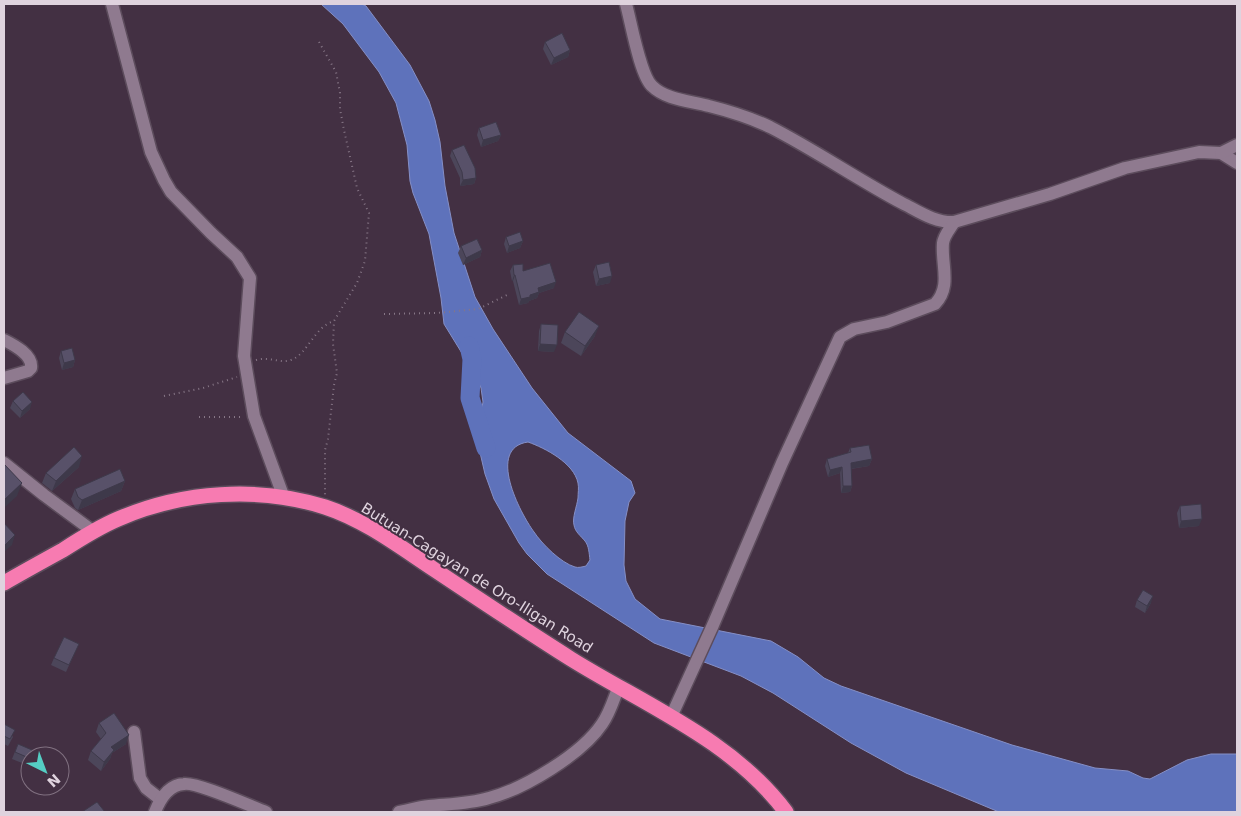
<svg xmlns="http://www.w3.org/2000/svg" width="1241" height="816" viewBox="0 0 1241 816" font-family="'DejaVu Sans',sans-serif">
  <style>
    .water { fill: #5e72bb; stroke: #858fc6; fill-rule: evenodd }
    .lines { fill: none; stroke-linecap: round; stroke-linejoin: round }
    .river { stroke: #5e72bb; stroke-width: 19 }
    .minor-casing { stroke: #5c4c5c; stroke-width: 15 }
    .highway-casing { stroke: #5c4c5c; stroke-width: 18 }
    .path { stroke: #867686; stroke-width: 2; stroke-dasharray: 1 4; stroke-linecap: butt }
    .minor { stroke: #8f7a8f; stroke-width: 12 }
    .highway { stroke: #f77bb1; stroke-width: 15 }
    .wall { fill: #4c465a }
    .shaded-wall { fill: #3e394a }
    .building { fill: #585169; stroke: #3e394a }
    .labels { text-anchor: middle; stroke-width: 4; stroke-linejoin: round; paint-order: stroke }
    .street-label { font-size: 15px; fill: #dfd3de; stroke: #433043 }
  </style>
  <rect width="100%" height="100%" fill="#433043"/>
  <!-- water -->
  <path class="water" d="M321,4H362L366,6L410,65L429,101L435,120L440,142L445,186L454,233L475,297L493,329L532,388L568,433L631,481L635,493L629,502L625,521L624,565L626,581L635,599L660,619L771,641L798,657L824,678L841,686L1012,745L1095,768L1128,771L1143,778L1150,779L1187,760L1211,754H1237V812H999L906,773L851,743L773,693L741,676L654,643L547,574L527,554L519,543L494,499L485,474L478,444V430L483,402L481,388L476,376L444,324L441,298L429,234L413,193L410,181L407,145L396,103L379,72L343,24ZM528,442C545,448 574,463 578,483C579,488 578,493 578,498C577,506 572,518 574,525C575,532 581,536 585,541C589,546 589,553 590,560L586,566C582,567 578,568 575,567C561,563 542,544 534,532C520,513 486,448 528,442Z"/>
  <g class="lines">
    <!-- river -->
    <polyline class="river" points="469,346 472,359 470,398 486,448"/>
    <defs>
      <g id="minor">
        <polyline points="112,4 151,152 164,180 171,192 211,233 237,257 250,278 244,356 254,416 284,498"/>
        <path d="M626,4C631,22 640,75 652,86C666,100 691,101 709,106C729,111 751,118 770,127C815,150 857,179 902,203C918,211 935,223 954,222L1050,194L1125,168L1199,152L1221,153L1237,163"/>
        <polyline points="1221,153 1237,145"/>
        <path d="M4,340C14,345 33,355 31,368L28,371L4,378"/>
        <polyline points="4,463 44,495 94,532"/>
        <path d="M671,717L713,625L782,463L840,337L854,329L887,322L935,304C952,286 941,265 943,243C944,235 950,229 954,222"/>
        <polyline points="134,732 140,778 146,788 160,799"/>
        <path d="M155,812C160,799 168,785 184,784C197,782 250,806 266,812"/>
        <path d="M399,812C409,810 419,807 429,806C449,804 469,804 489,798C524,789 582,754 602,724C610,713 614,698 619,686"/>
      </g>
      <path id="highway" d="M4,583C23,572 43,561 63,550C80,539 99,527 118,519C182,491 259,486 325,507C365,520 400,547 435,570C480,600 525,630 571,659C645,705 732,740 786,812"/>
    </defs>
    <!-- minor casing -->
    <use href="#minor" class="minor-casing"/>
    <!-- highway casing -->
    <use href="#highway" class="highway-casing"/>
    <!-- path -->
    <g class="path">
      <polyline points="319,42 336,72 340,93 340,109 344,130 357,188 369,213 365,261 357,283 334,321 333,344 337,373 334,385 328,439 325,450 325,495"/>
      <polyline points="384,314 436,313 478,309 507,295"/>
      <path d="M256,360C269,356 281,364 291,360C308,354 314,327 334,321"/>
      <polyline points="164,396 203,388 237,377"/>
      <polyline points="199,417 244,417"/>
    </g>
    <!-- minor -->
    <use href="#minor" class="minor"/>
    <!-- highway -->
    <use href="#highway" class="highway"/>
  </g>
  <!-- wall -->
  <g class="wall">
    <polygon points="545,42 570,50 568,57 551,65 543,49"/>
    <polygon points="479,128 501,135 498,141 481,147 477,135"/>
    <polygon points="452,150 476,178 474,184 460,186 460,178 450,156"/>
    <polygon points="506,237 523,241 520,248 507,253 504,244"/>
    <polygon points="461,246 482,250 480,257 463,265 458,253"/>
    <polygon points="513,265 523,271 554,288 539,293 537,298 529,301 528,303 519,305 513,281 512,281 510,271"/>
    <polygon points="596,265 610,283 596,286 593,272"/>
    <polygon points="541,324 554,352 538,351 539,331"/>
    <polygon points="565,332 595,336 581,356 561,343"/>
    <polygon points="61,351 75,360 73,367 62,370 59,358"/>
    <polygon points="13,401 30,409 20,418 10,408"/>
    <polygon points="850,448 872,459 869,466 851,469 852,486 850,492 841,493 840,473 828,477 825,466 827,459 848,453"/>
    <polygon points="79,467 52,491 42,483 46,473"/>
    <polygon points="125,481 121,491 78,510 75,508 71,499 75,489"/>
    <polygon points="1180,506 1199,526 1179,528 1177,513"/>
    <polygon points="1137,600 1151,603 1145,613 1135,607"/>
    <polygon points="76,650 66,672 51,665 54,658"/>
    <polygon points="99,723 126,744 112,753 110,759 101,771 88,760 91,751 101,739 96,732"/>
    <polygon points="4,724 13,737 8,746 4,744"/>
    <polygon points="18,744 32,750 27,765 12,759"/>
  </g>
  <!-- shaded-wall -->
  <g class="shaded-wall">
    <polygon points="570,50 568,57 551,65 554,58"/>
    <polygon points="501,135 498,141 481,147 483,140"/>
    <polygon points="476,178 474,184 460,186 463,180"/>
    <polygon points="523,241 520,248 507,253 509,246"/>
    <polygon points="482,250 480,257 463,265 466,258"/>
    <polygon points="514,275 515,275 513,281 512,281"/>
    <polygon points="612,276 610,283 596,286 599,279"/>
    <polygon points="556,282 554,288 539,293 537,298 529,301 528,303 519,305 521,299 530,295 538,288"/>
    <polygon points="599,326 595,336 581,356 585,346"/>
    <polygon points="540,344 557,345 554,352 538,351"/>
    <polygon points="75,360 73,367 62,370 64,363"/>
    <polygon points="32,402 30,409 20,418 22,411"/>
    <polygon points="82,456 79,467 52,491 56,481"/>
    <polygon points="872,459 869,466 849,469 851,463"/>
    <polygon points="842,467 840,473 828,477 830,470"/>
    <polygon points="125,481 121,491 78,510 82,500"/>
    <polygon points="22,483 17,496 4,508 4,500"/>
    <polygon points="843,486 852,486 850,492 841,493"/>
    <polygon points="1202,519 1199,526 1179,528 1181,521"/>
    <polygon points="15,535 12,545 4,552 4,546"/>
    <polygon points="1153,596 1151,603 1145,613 1147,606"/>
    <polygon points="129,735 126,744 112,753 110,759 101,771 104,762 111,747"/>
  </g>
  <!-- building -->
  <g class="building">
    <polygon points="562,33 570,50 554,58 545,42"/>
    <polygon points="496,122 501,135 483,140 479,128"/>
    <polygon points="464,145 475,168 476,178 463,180 462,172 452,150"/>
    <polygon points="520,232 523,241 509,246 506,237"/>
    <polygon points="477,239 482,250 466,258 461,246"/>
    <polygon points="609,262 612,276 599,279 596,265"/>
    <polygon points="550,263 556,282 538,288 539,292 530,295 530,297 521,299 515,275 514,275 513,265 523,264 523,271"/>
    <polygon points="579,312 599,326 585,346 565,332"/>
    <polygon points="541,324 558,325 557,345 540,344"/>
    <polygon points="72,348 75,360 64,363 61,351"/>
    <polygon points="23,392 32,402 22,411 13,401"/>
    <polygon points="869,445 872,459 851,463 852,486 843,486 842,467 830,470 827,459 851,452 850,448"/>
    <polygon points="74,447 82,456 56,481 46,473"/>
    <polygon points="4,464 22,483 4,500"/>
    <polygon points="120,469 125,481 82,500 78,497 75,489"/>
    <polygon points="1201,504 1202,519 1181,521 1180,506"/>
    <polygon points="4,523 15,535 4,546"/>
    <polygon points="1143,590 1153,596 1147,606 1137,600"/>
    <polygon points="64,637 79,644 69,665 54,658"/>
    <polygon points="114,713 129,735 111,747 114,750 104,762 91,751 106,733 99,723"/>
    <polygon points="4,724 15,730 10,739 4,736"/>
    <polygon points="18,744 32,750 29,758 15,752"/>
    <polygon points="97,802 105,812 82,812"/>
  </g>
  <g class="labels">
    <!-- street labels -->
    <g class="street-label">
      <text transform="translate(477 578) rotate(32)" y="5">Butuan-Cagayan de Oro-Iligan Road</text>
    </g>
  </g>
  <!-- border -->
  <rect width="1241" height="816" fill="none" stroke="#dfd3de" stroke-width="10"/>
  <!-- north arrow -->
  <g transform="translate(45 771) rotate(138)"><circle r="24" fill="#433043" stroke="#817181"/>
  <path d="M0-4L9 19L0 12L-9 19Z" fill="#55cec4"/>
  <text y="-8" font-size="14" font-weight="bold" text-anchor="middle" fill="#dfd3de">N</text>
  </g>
</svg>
